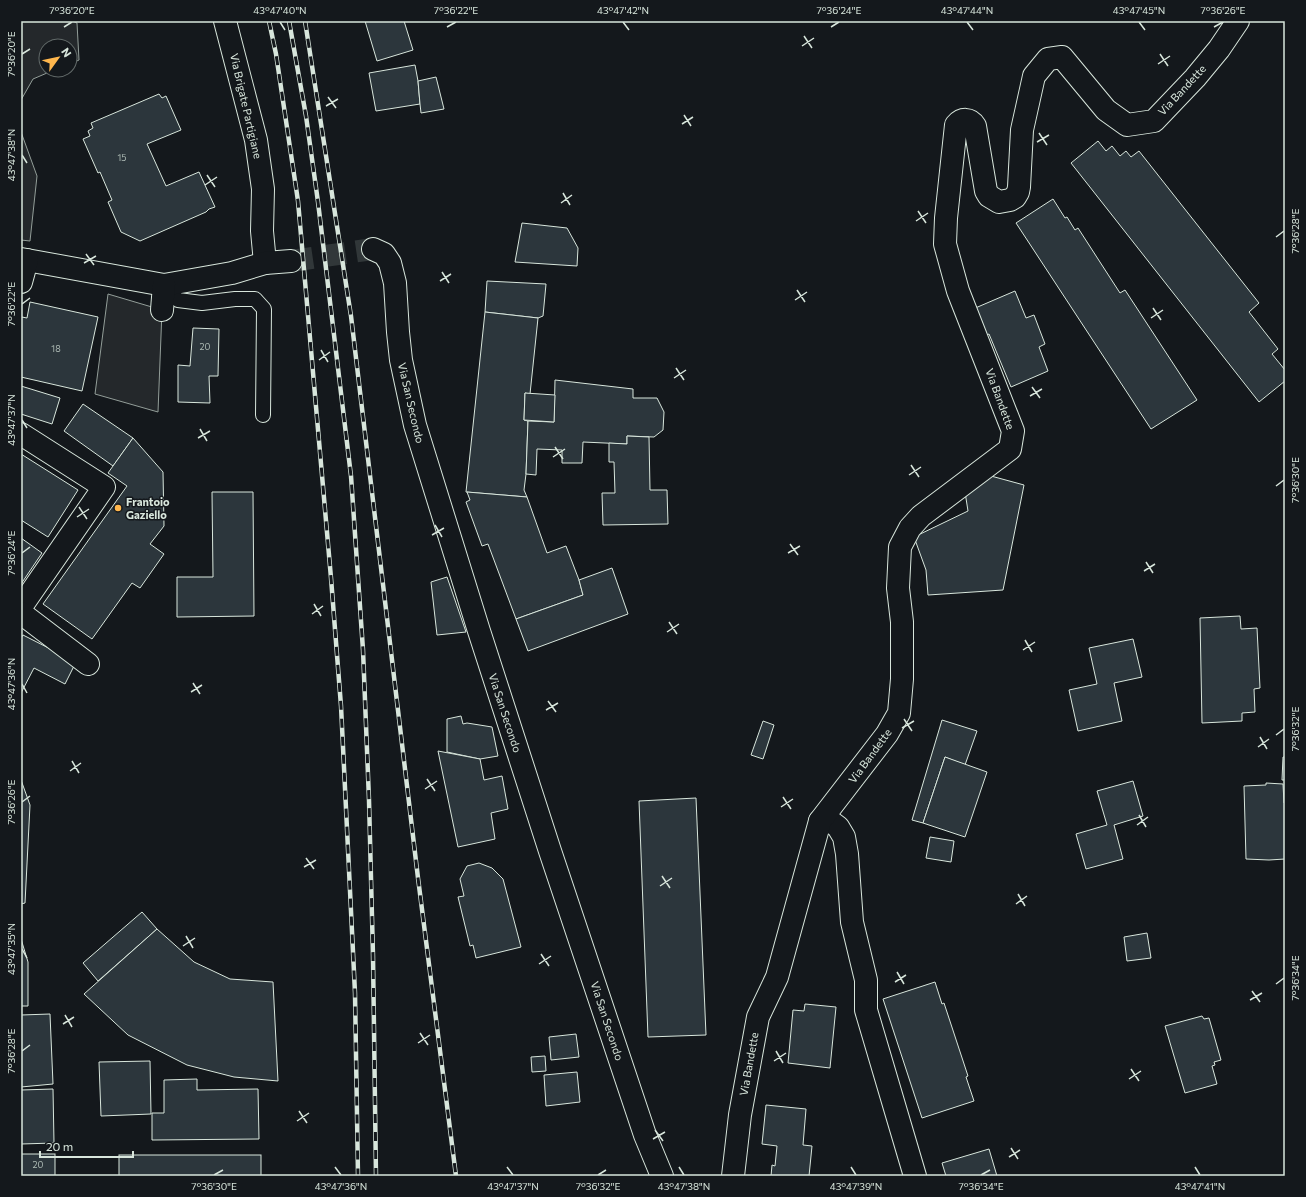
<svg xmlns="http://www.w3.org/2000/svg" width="1306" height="1197" viewBox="0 0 1306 1197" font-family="Commissioner,sans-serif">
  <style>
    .parking { fill: #24282b; stroke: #939e99 }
    .building { fill: #2c363c; stroke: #d8e6dc }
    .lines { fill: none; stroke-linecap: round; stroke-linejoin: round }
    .street-tunnel { stroke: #313739; stroke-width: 22; stroke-dasharray: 22 11; stroke-linecap: butt }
    .lane-casing { stroke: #d8e6dc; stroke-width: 16 }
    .street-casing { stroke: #d8e6dc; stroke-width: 24 }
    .lane { stroke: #14181c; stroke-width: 14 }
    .street { stroke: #14181c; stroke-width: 22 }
    .rail-casing { stroke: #d8e6dc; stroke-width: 4.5 }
    .rail { stroke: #14181c; stroke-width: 3; stroke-dasharray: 9; stroke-linecap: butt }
    .ticks { fill: none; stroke: #d8e6dc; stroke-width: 1.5 }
    .poi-dot { fill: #ffb74d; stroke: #14181c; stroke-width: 1.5 }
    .labels { text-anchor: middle; stroke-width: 3; stroke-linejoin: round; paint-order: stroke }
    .number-label { font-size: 9px; fill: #adbab4 }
    .street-label { font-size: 11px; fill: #d8e6dc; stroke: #14181c }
    .poi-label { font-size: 11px; font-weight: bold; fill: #d8e6dc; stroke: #14181c; text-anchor: start }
    .neatline { fill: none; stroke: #d8e6dc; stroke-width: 1.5 }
    .ticks-label { font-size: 10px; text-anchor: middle; fill: #d8e6dc }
  </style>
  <rect width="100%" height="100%" fill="#14181c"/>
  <!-- parking -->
  <g class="parking">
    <polygon points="21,21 72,21 77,23 79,60 70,64 70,46 46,46 46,70 54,70 33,79 21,100"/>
    <polygon points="21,132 37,176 30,241 21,240"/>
    <polygon points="108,294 162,310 158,412 95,394"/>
  </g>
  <!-- building -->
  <g class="building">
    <polygon points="365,21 404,21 413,50 377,61"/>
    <polygon points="415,65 418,81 420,104 376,111 369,73"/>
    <polygon points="436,77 444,109 421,113 420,104 418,81"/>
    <polygon points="159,94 162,98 166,96 181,130 147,144 166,186 199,172 215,207 209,209 206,212 140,241 121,232 108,202 112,200 100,172 98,173 83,139 90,136 88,131 93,128 91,123"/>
    <polygon points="1098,141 1106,151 1112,146 1120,156 1126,151 1131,157 1139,151 1259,303 1249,312 1278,349 1272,354 1285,370 1285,381 1259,402 1071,163"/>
    <polygon points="1053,199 1065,218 1067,217 1075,230 1078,228 1120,293 1125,290 1197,400 1151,429 1016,223"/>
    <polygon points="522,223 567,228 578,248 577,266 515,262"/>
    <polygon points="487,281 546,284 543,316 538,318 485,312"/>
    <polygon points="1015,291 1026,318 1034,315 1045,344 1039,347 1048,371 1011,387 989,334 984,336 973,309"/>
    <polygon points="30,302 98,317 82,391 21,377 21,320 22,317 27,318"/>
    <polygon points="485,312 538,318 530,394 525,393 524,420 528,421 526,474 524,490 527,497 466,492"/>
    <polygon points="193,328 219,329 218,376 209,376 210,403 178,402 178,365 190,366"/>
    <polygon points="555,380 633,389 633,398 657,398 664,412 663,430 654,437 627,436 627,444 583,442 582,463 562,463 562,450 537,449 536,475 526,474 528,421 554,422"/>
    <polygon points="21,386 60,398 52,424 21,414"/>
    <polygon points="525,393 555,395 554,422 524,420"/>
    <polygon points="83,404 133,438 113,466 64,431"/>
    <polygon points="627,436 649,437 650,490 667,490 668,524 603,525 602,493 615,493 614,462 609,462 609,443 627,444"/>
    <polygon points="133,438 163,472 164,526 150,544 164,554 140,588 132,583 92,639 43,604 127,486 108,473"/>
    <polygon points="21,454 78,490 48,537 21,520"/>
    <polygon points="991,476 1024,485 1003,590 928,595 926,570 914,537 968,511 965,492"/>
    <polygon points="212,492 253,492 254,616 177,617 177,577 213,577"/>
    <polygon points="467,492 527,497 547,553 566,546 579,580 583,595 516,619 488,544 482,546 466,502 470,500"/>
    <polygon points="21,538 42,553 21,584"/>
    <polygon points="612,568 628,614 528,651 516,619 583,595 579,580"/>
    <polygon points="447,577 466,632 437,635 431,582"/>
    <polygon points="1240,616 1241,629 1257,628 1260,688 1254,689 1255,712 1242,713 1242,721 1202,723 1200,618"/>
    <polygon points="23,635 76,662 65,684 34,668 21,693 21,638"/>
    <polygon points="1133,639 1142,677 1114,683 1122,721 1078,731 1069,690 1097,684 1089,648"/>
    <polygon points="461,716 463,724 467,723 492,727 498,756 480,759 447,752 447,719"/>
    <polygon points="942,720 977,731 965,765 945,757 923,823 912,820"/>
    <polygon points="763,721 774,725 763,759 751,755"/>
    <polygon points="438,751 480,759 484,780 502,776 508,809 491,813 495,839 458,847"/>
    <polygon points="945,757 987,772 965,837 923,823"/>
    <polygon points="1283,757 1285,757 1285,780 1282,780"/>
    <polygon points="21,780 30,805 25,903 21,904"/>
    <polygon points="1133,781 1143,816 1114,825 1123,859 1086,869 1076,834 1107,825 1097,791"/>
    <polygon points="1266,783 1283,784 1284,803 1285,803 1285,859 1269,860 1246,859 1244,786 1266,785"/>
    <polygon points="696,798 706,1035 648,1037 639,801"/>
    <polygon points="930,837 954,841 951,862 926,858"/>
    <polygon points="479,863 492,868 503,879 521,947 476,958 473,945 470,946 458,897 464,896 460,879 467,866"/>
    <polygon points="142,912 157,929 98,981 83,963"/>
    <polygon points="157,929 194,962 230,979 273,982 278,1081 234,1077 187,1065 128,1035 84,994"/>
    <polygon points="1147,933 1151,958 1127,961 1124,937"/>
    <polygon points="21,939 28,962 28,1006 21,1006"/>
    <polygon points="935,982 942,1004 944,1003 968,1076 966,1077 974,1101 922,1118 883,999"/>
    <polygon points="805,1004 836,1007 830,1068 788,1063 793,1010 804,1011"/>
    <polygon points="50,1014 53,1084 21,1087 21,1015"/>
    <polygon points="1202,1016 1204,1019 1209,1018 1221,1060 1214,1062 1215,1065 1212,1066 1217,1084 1185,1093 1165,1026"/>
    <polygon points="576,1034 579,1057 551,1060 549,1037"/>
    <polygon points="545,1056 546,1071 532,1072 531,1057"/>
    <polygon points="150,1061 151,1114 101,1116 99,1062"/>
    <polygon points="577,1072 580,1102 546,1106 544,1075"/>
    <polygon points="197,1079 197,1090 258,1089 259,1139 152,1140 152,1113 164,1113 164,1080"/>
    <polygon points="53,1089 54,1143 21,1144 21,1090"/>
    <polygon points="766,1105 806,1109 803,1145 812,1146 809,1176 771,1176 772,1165 775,1166 777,1146 762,1144"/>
    <polygon points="989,1149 997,1176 946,1176 942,1163"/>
    <rect x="21" y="1154" width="34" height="22"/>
    <rect x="119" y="1155" width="142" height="21"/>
  </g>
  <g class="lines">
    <!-- street-tunnel -->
    <polyline class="street-tunnel" points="291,261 373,249"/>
    <defs>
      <polyline id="lane" points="164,285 178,300 202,303 235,299 255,299 264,309 263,415"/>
      <g id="street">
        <polyline points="225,21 256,140 263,189 262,231 265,263"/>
        <polyline points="373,249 384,254 390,263 395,283 398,332 401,360 415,425 479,631 550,851 645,1135 662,1176"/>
        <polyline points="21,259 164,285 232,273 265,263 291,261"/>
        <polyline points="21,282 27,260"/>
        <polyline points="162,310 164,285"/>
        <polyline points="21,434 104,487 21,607"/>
        <polyline points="21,613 88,664"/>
        <polyline points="820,821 830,821 838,827 844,837 847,854 852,922 866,980 866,1010 915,1176"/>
        <path d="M733,1176L740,1115L758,1017L777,977L820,821L887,734L899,713L902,679V622L898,588L900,547L910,528L921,516L1010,449L1013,431L958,291L945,244L946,218L956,125C962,118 970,118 975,126L986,191L989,196L999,202L1010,200L1015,197L1018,192L1019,187L1022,130L1034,76L1048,59L1062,57L1106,110L1127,125L1154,121L1195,78L1219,49L1238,21"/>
      </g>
    </defs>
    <!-- lane casing -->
    <use href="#lane" class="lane-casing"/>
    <!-- street casing -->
    <use href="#street" class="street-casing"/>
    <!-- lane -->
    <use href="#lane" class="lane"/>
    <!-- street -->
    <use href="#street" class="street"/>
    <defs>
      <g id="rail">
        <polyline points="269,21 276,54 298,201 331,578 341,706 355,993 358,1176"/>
        <polyline points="289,21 306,116 318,202 351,476 363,650 369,800 373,956 376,1176"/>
        <polyline points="305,21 351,316 418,878 456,1176"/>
      </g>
    </defs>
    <!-- rail casing -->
    <use href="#rail" class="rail-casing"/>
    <!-- rail -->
    <use href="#rail" class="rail"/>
  </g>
  <!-- ticks -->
  <path class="ticks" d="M280,22L285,30M623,22L629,30M967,22L973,30M1139,22L1145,30M64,27L72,22M447,27L456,22M831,27L839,22M1214,27L1223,22M804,36L812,48M802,46L814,38M22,54L30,49M1160,54L1168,66M1158,64L1170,56M328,97L336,108M326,106L338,99M684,115L691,126M682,124L693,117M1039,133L1047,145M1037,142L1049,135M22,155L27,163M207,175L215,187M205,185L217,177M563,193L570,205M561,203L572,195M918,211L926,223M916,221L928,213M1276,237L1284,231M86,254L94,265M84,263L96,256M442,272L449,283M440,281L451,274M797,290L805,302M795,300L807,292M22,304L30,298M1153,308L1161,320M1151,318L1163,310M321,350L328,362M319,360L330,352M676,368L684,380M674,378L686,370M1032,387L1040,398M1030,396L1042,389M22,420L27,428M200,429L207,441M198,438L210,431M555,447L563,459M553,457L565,449M911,465L919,477M909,475L921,467M1276,486L1284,480M79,507L87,519M77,517L89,509M435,525L442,537M432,535L444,528M790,544L798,555M22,553L30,547M788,553L800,546M1146,562L1153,573M1144,571L1155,564M314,604L321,616M312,614L323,606M669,622L677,634M667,632L679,624M1025,640L1032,652M1023,650L1035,642M193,683L200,694M22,684L27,693M191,692L202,685M548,701L556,712M546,710L558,703M904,719L912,731M902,728L914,721M1276,735L1284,729M1260,737L1267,749M1258,747L1269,739M72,761L79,773M70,771L81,763M427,779L435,791M425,789L437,781M783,797L791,809M22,802L30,796M781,807L793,799M1139,815L1146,827M1137,825L1148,817M306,858L314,869M304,867L316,860M662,876L670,888M660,886L672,878M1018,894L1025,906M1016,904L1027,896M186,936L193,948M183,946L195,938M22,949L27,958M541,954L549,966M539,964L551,956M897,972L904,984M895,982L906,975M1276,984L1284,978M1252,991L1260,1002M1250,1000L1262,993M65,1015L72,1027M63,1024L74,1017M420,1033L428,1045M418,1043L430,1035M22,1051L30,1045M776,1051L783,1063M774,1061L786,1053M1131,1069L1139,1081M1129,1079L1141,1071M299,1111L307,1123M297,1121L309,1113M655,1130L663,1141M653,1139L665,1132M1011,1148L1018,1159M1009,1157L1020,1150M335,1167L341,1175M507,1167L513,1175M679,1167L684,1175M851,1167L856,1175M1195,1167L1200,1175M214,1175L223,1170M598,1175L606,1170M981,1175L990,1170"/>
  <!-- markers -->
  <circle class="poi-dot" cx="118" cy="508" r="4"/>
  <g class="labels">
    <!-- number labels -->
    <g class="number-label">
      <text x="122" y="161">15</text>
      <text x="205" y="350">20</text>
      <text x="56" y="352">18</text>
      <text x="38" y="1168">20</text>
    </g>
    <!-- street labels -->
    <g class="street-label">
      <text transform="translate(1182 90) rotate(-47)" y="4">Via Bandette</text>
      <text transform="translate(246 106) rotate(77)" y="4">Via Brigate Partigiane</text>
      <text transform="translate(1000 399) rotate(70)" y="4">Via Bandette</text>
      <text transform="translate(411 403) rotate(77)" y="4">Via San Secondo</text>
      <text transform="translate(505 713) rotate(72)" y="4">Via San Secondo</text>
      <text transform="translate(870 756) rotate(-54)" y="4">Via Bandette</text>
      <text transform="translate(607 1021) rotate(72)" y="4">Via San Secondo</text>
      <text transform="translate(749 1064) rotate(-80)" y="4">Via Bandette</text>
    </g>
    <!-- poi labels -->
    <g class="poi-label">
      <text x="126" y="506">Frantoio<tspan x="126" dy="13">Gaziello</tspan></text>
    </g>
  </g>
  <!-- border -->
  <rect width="1306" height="1197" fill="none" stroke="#14181c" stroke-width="44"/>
  <!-- north arrow -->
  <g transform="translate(58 58) rotate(57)"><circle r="19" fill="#14181c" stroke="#626a69"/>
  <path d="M0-3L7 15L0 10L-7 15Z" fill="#ffb74d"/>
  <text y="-6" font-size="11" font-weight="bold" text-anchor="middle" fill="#d8e6dc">N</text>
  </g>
  <!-- scale -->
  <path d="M40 1151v6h93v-6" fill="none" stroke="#d8e6dc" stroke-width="2"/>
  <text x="46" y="1151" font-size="12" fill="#d8e6dc" stroke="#14181c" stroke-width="3" paint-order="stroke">20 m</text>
  <rect x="22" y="22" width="1262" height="1153" class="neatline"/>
  <g class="ticks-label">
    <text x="72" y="14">7°36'20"E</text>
    <text x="280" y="14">43°47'40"N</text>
    <text x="456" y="14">7°36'22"E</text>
    <text x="623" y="14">43°47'42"N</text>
    <text x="839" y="14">7°36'24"E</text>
    <text x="967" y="14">43°47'44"N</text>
    <text x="1139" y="14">43°47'45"N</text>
    <text x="1223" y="14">7°36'26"E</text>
    <text transform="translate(11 54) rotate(-90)" y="4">7°36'20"E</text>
    <text transform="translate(11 155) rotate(-90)" y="4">43°47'38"N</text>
    <text transform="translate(1295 231) rotate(-90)" y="4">7°36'28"E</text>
    <text transform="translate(11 304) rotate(-90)" y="4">7°36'22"E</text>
    <text transform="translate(11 420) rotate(-90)" y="4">43°47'37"N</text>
    <text transform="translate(1295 480) rotate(-90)" y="4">7°36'30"E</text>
    <text transform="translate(11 553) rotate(-90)" y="4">7°36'24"E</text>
    <text transform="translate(11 684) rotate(-90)" y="4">43°47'36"N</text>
    <text transform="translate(1295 729) rotate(-90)" y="4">7°36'32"E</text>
    <text transform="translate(11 802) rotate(-90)" y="4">7°36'26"E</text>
    <text transform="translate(11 949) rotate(-90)" y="4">43°47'35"N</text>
    <text transform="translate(1295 978) rotate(-90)" y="4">7°36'34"E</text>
    <text transform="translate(11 1051) rotate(-90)" y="4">7°36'28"E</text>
    <text x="214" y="1190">7°36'30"E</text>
    <text x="341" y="1190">43°47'36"N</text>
    <text x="513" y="1190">43°47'37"N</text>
    <text x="598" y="1190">7°36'32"E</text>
    <text x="684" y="1190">43°47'38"N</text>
    <text x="856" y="1190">43°47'39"N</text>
    <text x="981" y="1190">7°36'34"E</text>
    <text x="1200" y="1190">43°47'41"N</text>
  </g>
</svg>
